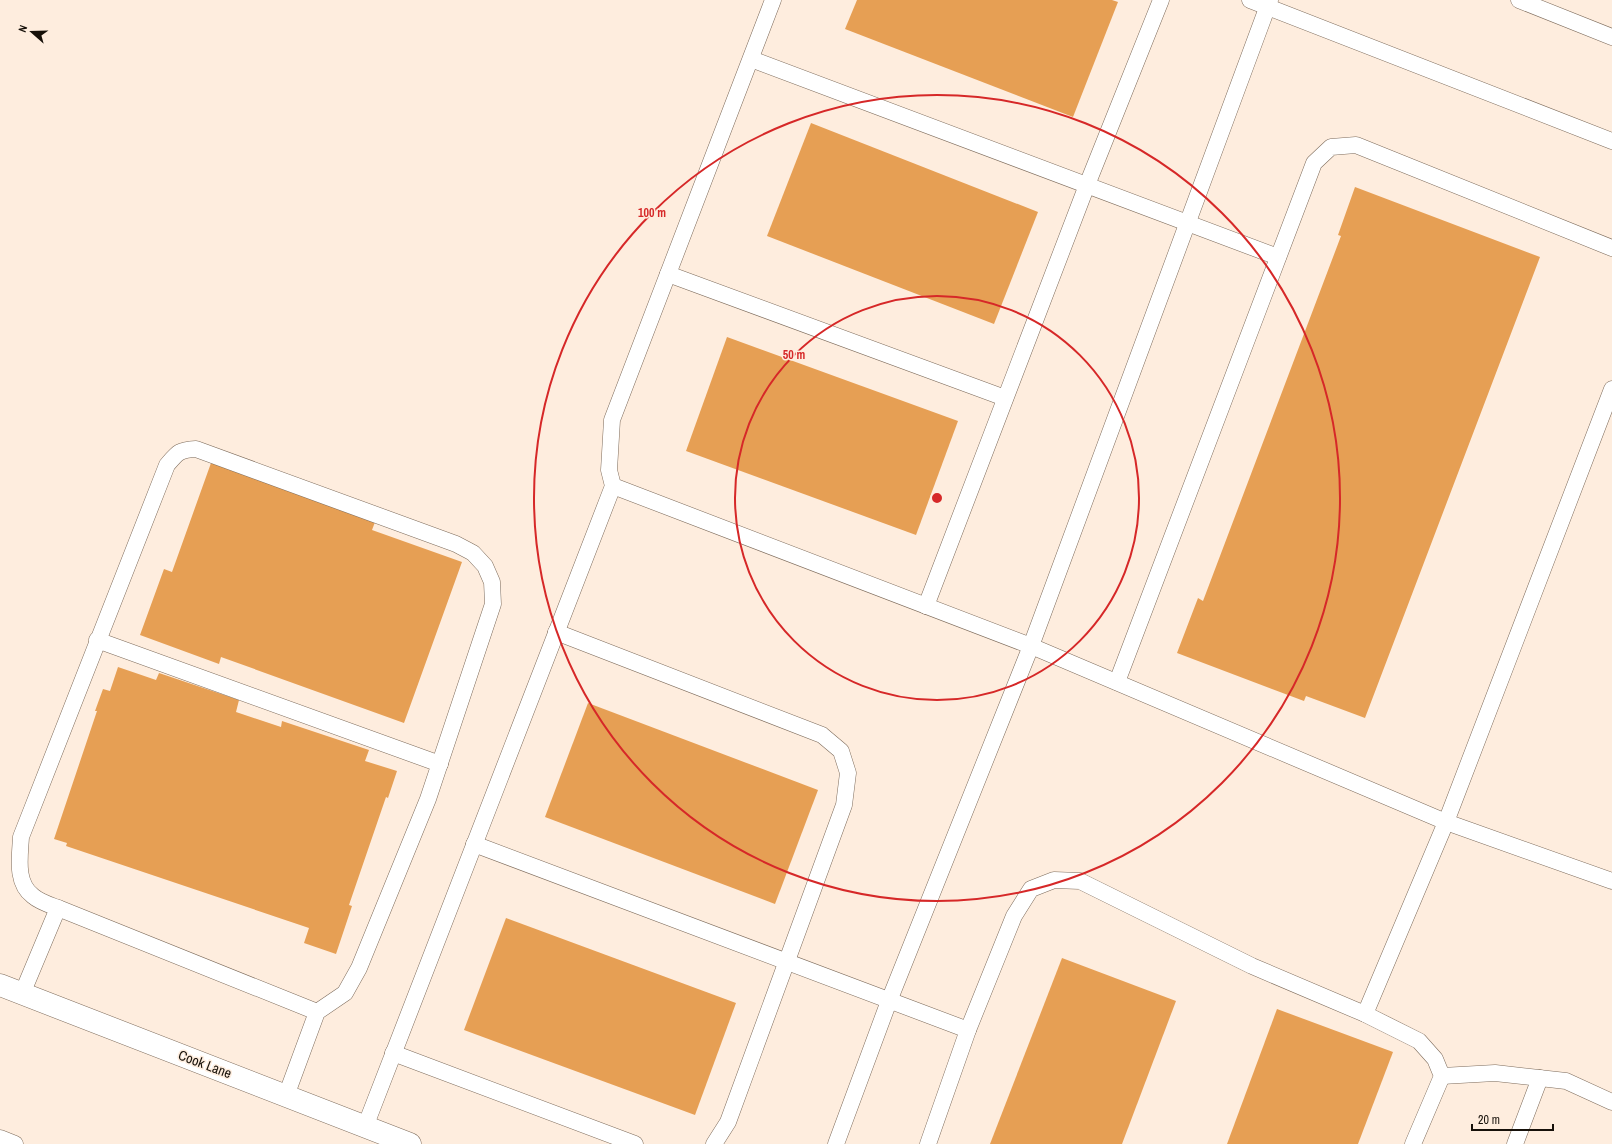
<svg xmlns="http://www.w3.org/2000/svg" width="1612" height="1144" viewBox="0 0 1612 1144" font-family="'Archivo Narrow',sans-serif">
  <style>
    .building { fill: #e69f54 }
    .lines { fill: none; stroke-linecap: round; stroke-linejoin: round }
    .service-casing { stroke: #7e6c5c; stroke-width: 17 }
    .minor-casing { stroke: #7e6c5c; stroke-width: 23 }
    .service { stroke: #fff; stroke-width: 16 }
    .minor { stroke: #fff; stroke-width: 22 }
    .ring { fill: none; stroke: #d62828; stroke-width: 2 }
    .labels { text-anchor: middle; stroke-width: 3; stroke-linejoin: round; paint-order: stroke }
    .street-label { font-size: 14px; fill: #161009; stroke: #feedde }
    .centre { fill: #d62828; stroke: #feedde; stroke-width: 2 }
    .ring-label { font-size: 12px; text-anchor: middle; font-weight: bold; fill: #d62828; stroke: #feedde; stroke-width: 3; stroke-linejoin: round; paint-order: stroke }
  </style>
  <rect width="100%" height="100%" fill="#feedde"/>
  <!-- building -->
  <g class="building">
    <polygon points="857,0 1112,0 1118,2 1073,117 845,29"/>
    <polygon points="811,123 1038,212 994,324 767,236"/>
    <polygon points="1355,187 1540,257 1365,718 1306,696 1304,701 1177,653 1198,598 1203,601 1341,236 1338,235"/>
    <polygon points="727,337 958,421 916,535 686,451"/>
    <polygon points="211,463 375,522 372,530 462,562 404,723 221,657 219,664 140,635 164,569 172,572"/>
    <polygon points="118,667 156,680 159,673 239,700 236,712 281,727 282,721 369,750 365,761 397,771 388,798 386,797 349,905 352,906 336,954 304,943 309,928 66,846 67,843 54,839 97,711 95,711 103,689 110,691"/>
    <polygon points="588,703 818,790 775,904 545,817"/>
    <polygon points="506,918 736,1003 695,1115 464,1030"/>
    <polygon points="1062,958 1176,1001 1122,1144 990,1144"/>
    <polygon points="1277,1009 1393,1052 1358,1144 1227,1144"/>
  </g>
  <g class="lines">
    <defs>
      <g id="service">
        <polyline points="1250,0 1612,141"/>
        <polyline points="1519,0 1612,37"/>
        <polyline points="751,59 1278,257"/>
        <polyline points="668,274 1005,398"/>
        <polyline points="1612,389 1446,822 1612,881"/>
        <polyline points="613,486 1031,646 1446,822 1365,1014"/>
        <polyline points="926,606 1087,185 1161,0"/>
        <polyline points="556,632 822,735 841,751 848,773 844,805 728,1122 714,1144"/>
        <polyline points="97,640 440,764"/>
        <polyline points="1117,682 1314,163 1331,147 1356,145 1612,248"/>
        <polyline points="474,844 968,1030"/>
        <polyline points="58,908 317,1012"/>
        <path d="M22,994L58,908C50,905 40,902 33,896C15,883 20,856 21,837L167,465C178,452 179,450 196,449L456,544L473,553L485,566L492,582L493,604L428,799L359,968L345,993L317,1012L286,1096"/>
        <polyline points="393,1053 635,1144"/>
        <polyline points="1442,1076 1495,1073 1566,1081 1612,1102"/>
        <polyline points="365,1127 613,486 609,470 612,420 773,0"/>
        <polyline points="0,1138 15,1144"/>
        <polyline points="836,1144 889,1001 1031,646 1270,0"/>
        <polyline points="928,1144 968,1030 1014,916 1031,889 1054,880 1080,881 1252,966 1365,1014 1419,1041 1435,1059 1442,1076 1413,1144"/>
        <polyline points="1515,1144 1540,1078"/>
      </g>
      <polyline id="minor" points="0,985 410,1144"/>
    </defs>
    <!-- service casing -->
    <use href="#service" class="service-casing"/>
    <!-- minor casing -->
    <use href="#minor" class="minor-casing"/>
    <!-- service -->
    <use href="#service" class="service"/>
    <!-- minor -->
    <use href="#minor" class="minor"/>
  </g>
  <!-- distance rings -->
  <g class="ring">
    <circle cx="937" cy="498" r="202"/>
    <circle cx="937" cy="498" r="403"/>
  </g>
  <g class="labels">
    <!-- street labels -->
    <g class="street-label">
      <text transform="translate(205 1064) rotate(21)" y="5">Cook Lane</text>
    </g>
  </g>
  <circle cx="937" cy="498" r="6" class="centre"/>
  <g class="ring-label">
    <text x="652" y="217">100 m</text>
    <text x="794" y="359">50 m</text>
  </g>
  <!-- north arrow -->
  <g transform="translate(32 32) rotate(290)" stroke="#feedde" stroke-width="3" paint-order="stroke">
  <path d="M0-3L7 15L0 10L-7 15Z" fill="#161009"/>
  <text y="-6" font-size="11" font-weight="bold" text-anchor="middle" fill="#161009">N</text>
  </g>
  <!-- scale -->
  <path d="M1472 1124v6h81v-6" fill="none" stroke="#161009" stroke-width="2"/>
  <text x="1478" y="1124" font-size="12" fill="#161009" stroke="#feedde" stroke-width="3" paint-order="stroke">20 m</text>
</svg>
